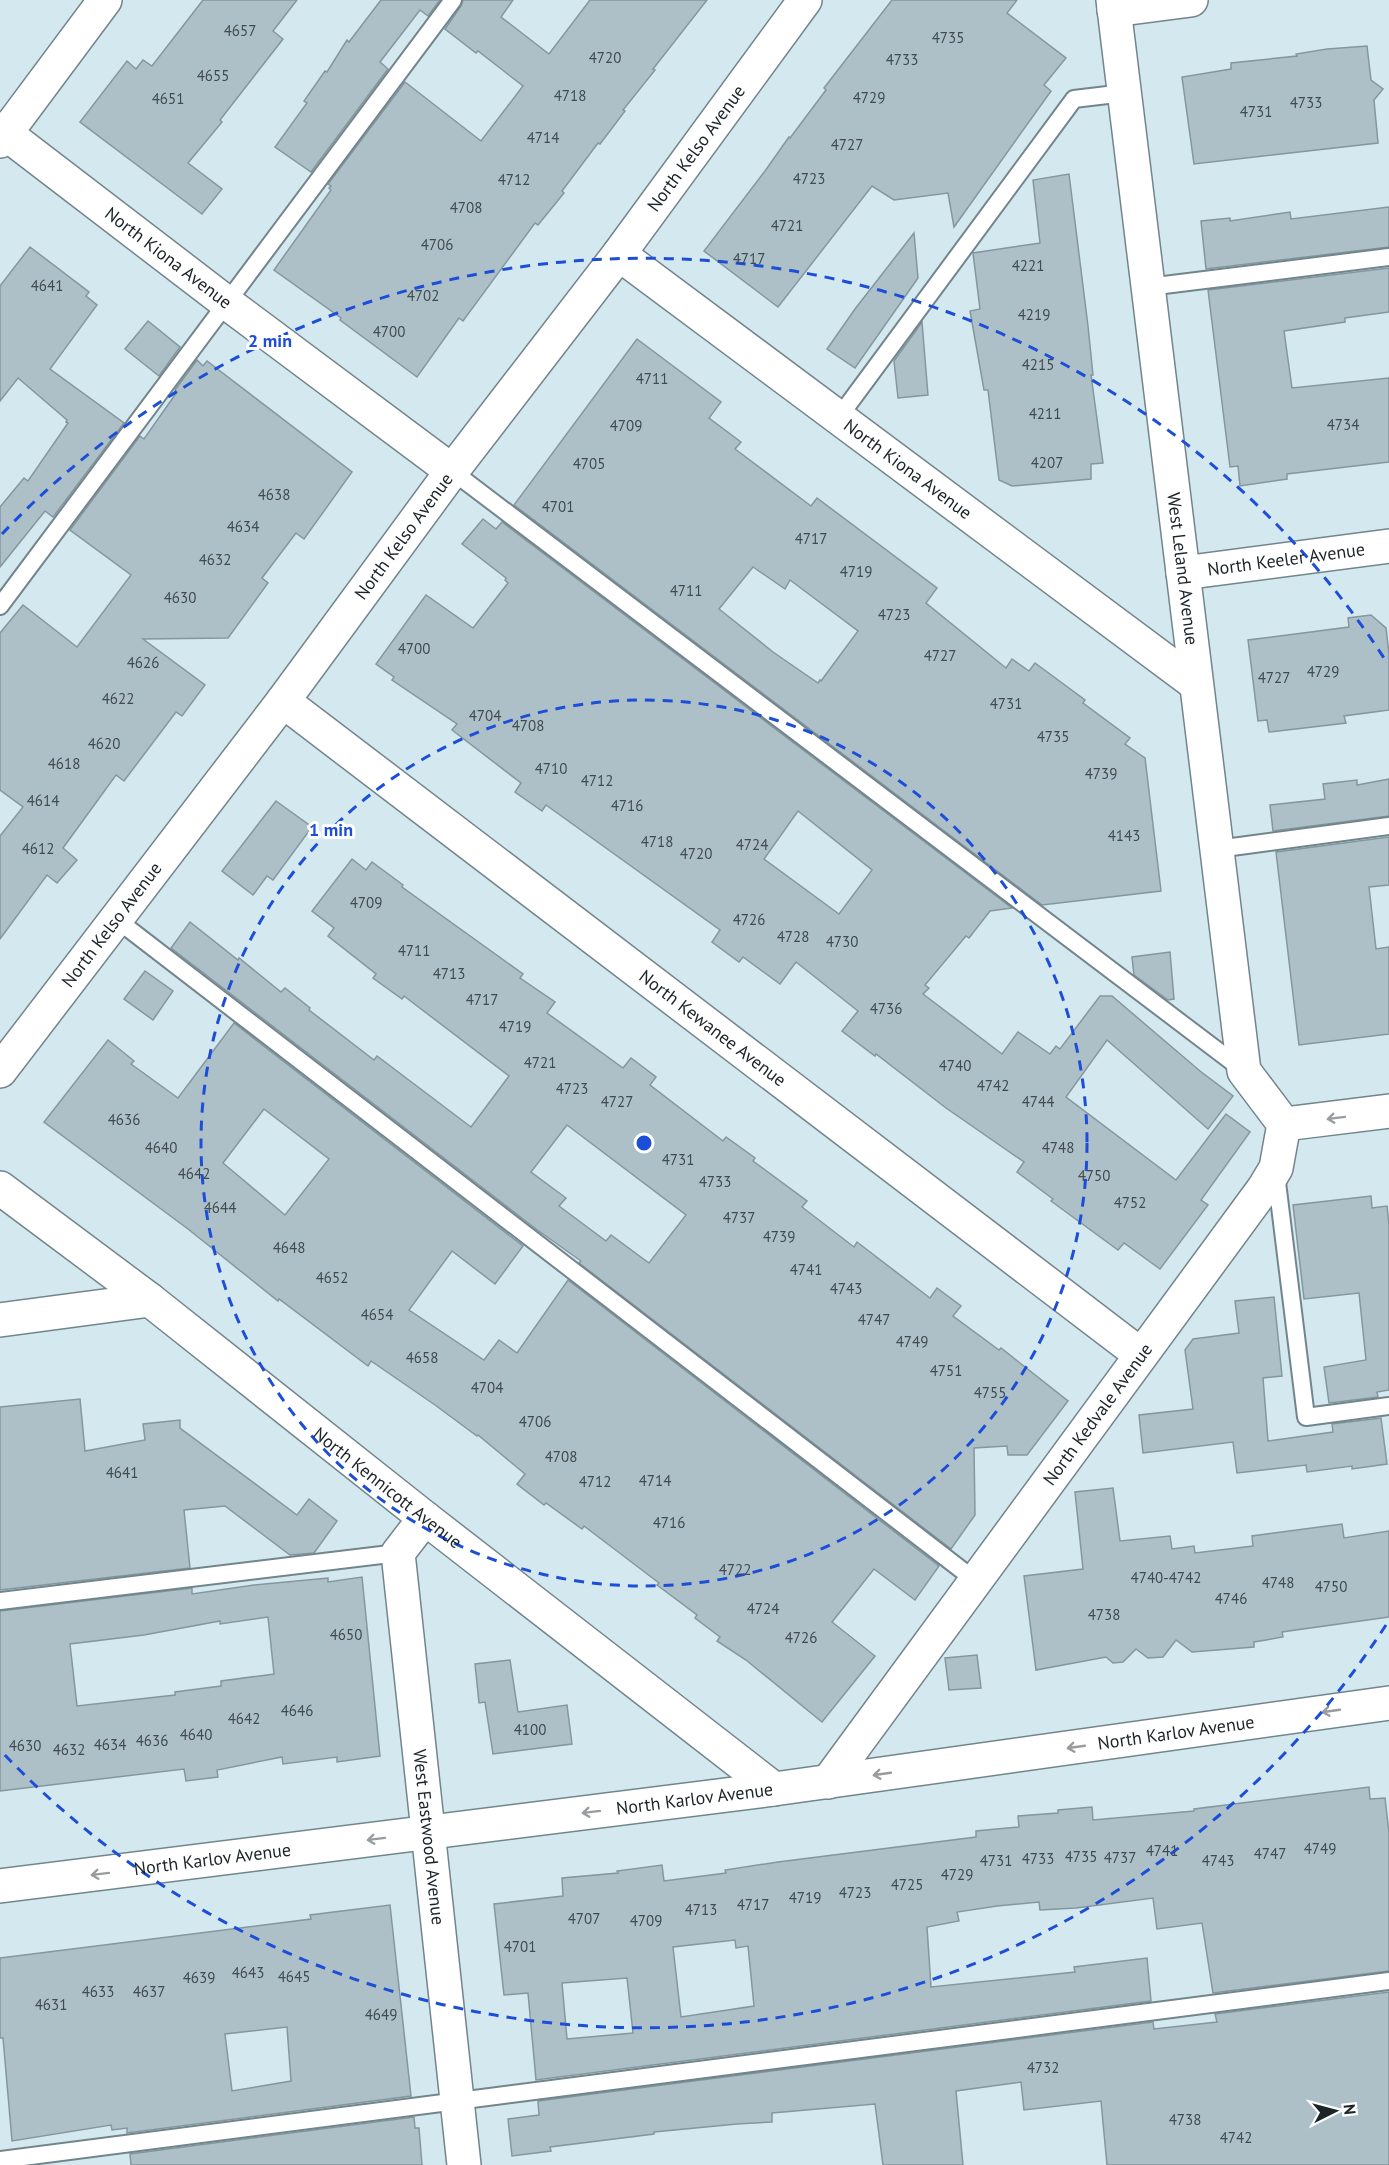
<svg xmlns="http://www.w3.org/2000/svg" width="1389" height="2165" viewBox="0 0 1389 2165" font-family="'PT Sans',sans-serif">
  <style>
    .building { fill: #adc0c8; stroke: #84979e; stroke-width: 1.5; fill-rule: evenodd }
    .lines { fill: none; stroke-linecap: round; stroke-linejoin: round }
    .lane-casing { stroke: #73858c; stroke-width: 20 }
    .street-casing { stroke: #73858c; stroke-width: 36 }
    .lane { stroke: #fff; stroke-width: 16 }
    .street { stroke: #fff; stroke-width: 33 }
    .oneway { stroke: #999c9e }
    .ring { fill: none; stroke: #1d4ed8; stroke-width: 3; stroke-dasharray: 10 8 }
    .labels { text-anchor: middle; stroke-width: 6; stroke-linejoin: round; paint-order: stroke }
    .number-label { font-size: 15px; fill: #404b4f }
    .street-label { font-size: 18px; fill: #1c2427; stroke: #fff }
    .centre { fill: #1d4ed8; stroke: #fff; stroke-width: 3 }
    .ring-label { font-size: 18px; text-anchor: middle; font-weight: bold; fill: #1d4ed8; stroke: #fff; stroke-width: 6; stroke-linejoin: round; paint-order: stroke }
  </style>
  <rect width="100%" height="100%" fill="#d4e8f0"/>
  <!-- building -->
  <g class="building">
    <polygon points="203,0 297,0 273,31 283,39 220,120 222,122 188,163 222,189 202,214 80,122 127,61 136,69 143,60 152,66"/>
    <polygon points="381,0 440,0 428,16 420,10 380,62 388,69 311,172 275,147 307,103 304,101 325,71 327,72 347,40 349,42"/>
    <polygon points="463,0 513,0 501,17 549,54 590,0 707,0 653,69 655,70 623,110 625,111 600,144 598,143 562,191 564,193 538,225 535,223 463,321 459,318 417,377 340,320 341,318 274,270 331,190 329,188 331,186 328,184 405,82 481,141 523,86 478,51 476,53 445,29 461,6"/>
    <polygon points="892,0 1017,0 1007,13 1066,58 1044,85 1051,91 954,227 948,193 894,200 872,186 778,307 704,251 765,171 789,137 790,138 826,90 824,88"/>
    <polygon points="1367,46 1371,80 1383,89 1374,100 1378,143 1194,164 1182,77 1231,69 1231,63 1297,56 1296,54 1327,49"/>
    <polygon points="1069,174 1088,326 1093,375 1091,375 1103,463 1091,464 1091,479 1012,486 999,480 988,390 984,390 970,311 980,309 973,253 1040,243 1033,180"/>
    <polygon points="1389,207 1389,247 1206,269 1201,221 1230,218 1230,221 1290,212 1291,219"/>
    <polygon points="914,233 918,278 855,368 827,349 855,309"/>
    <polygon points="30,247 89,292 86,296 97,305 50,369 124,423 53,517 45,511 0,567 0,507 24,478 28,481 68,423 66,422 67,420 18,378 0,401 0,286"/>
    <polygon points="1389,268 1389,312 1345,318 1345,322 1284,331 1292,388 1389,378 1389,462 1287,474 1287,479 1240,486 1238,466 1230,467 1208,290"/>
    <polygon points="148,321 180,347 159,376 125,349"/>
    <polygon points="922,322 928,395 898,398 894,361"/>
    <path d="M637,339L721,402L709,418L741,442L735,449L811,506L817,498L937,588L926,603L1006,668L1012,659L1029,671L1035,663L1085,700L1083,703L1130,738L1125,744L1145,758L1161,891L1042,905L514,505ZM753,567L785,589L790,580L858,631L821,681L820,680L818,683L773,652L719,609Z"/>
    <polygon points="197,360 203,366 207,361 352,472 304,539 296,533 262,578 268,583 228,638 143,639 205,685 182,716 176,712 124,781 116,775 63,848 77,860 57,883 47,875 0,939 0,836 23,807 0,790 0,633 23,605 77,647 131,575 70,530 140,436 144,439 177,392 175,390"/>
    <path d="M483,519L496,529L502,522L1012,908L990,911L969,938L966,936L925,985L929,988L923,994L1002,1054L1018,1032L1050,1054L1056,1046L1060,1049L1100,996H1112L1200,1071L1233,1096L1208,1129L1107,1040L1066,1097L1176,1180L1226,1114L1250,1132L1201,1200L1208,1205L1160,1269L1124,1243L1118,1250L1051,1201L1053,1199L1017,1172L1024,1162L946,1108L876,1054L875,1056L842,1031L858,1011L796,962L780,984L743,957L739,962L712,942L720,930L546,805L542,811L515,792L521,783L452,730L457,724L392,680L394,677L376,664L426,595L473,628L508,583L505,580L506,578L462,544ZM798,811L872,870L839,914L764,859Z"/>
    <polygon points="1371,615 1386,628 1389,654 1389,710 1344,716 1346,723 1269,732 1267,720 1258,721 1248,640 1349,627 1348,618"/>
    <polygon points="1389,779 1389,816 1273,831 1270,805 1325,799 1323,784 1357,780 1357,785"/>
    <polygon points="276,801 312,827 273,880 267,876 253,895 222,871"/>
    <polygon points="1389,837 1389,885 1369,887 1376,949 1389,947 1389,1034 1299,1045 1276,852"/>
    <path d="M352,859L366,870L372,862L403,885L402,887L523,974L520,978L555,1002L547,1013L623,1068L631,1058L656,1077L650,1085L723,1141L726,1137L755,1158L753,1161L807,1201L802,1207L854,1247L857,1242L930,1298L937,1288L961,1306L953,1316L999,1350L1001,1348L1068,1401L1027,1455H1008L1007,1446L974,1448L975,1515L951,1549L579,1263L581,1261L536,1229L171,948L190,922L238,960L239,958L281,992L285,988L310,1008L309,1010L374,1060L377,1056L471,1127L509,1076L404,996L402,999L373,978L376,974L328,936L334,928L312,911ZM567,1125L686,1215L649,1263L611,1235L606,1241L559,1206L566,1198L531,1172Z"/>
    <polygon points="1170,952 1174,999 1168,1000 1134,975 1132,957"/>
    <polygon points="145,971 173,991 153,1020 124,999"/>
    <path d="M234,1023L523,1246L495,1284L452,1251L409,1310L484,1360L499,1340L517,1353L568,1280L939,1566L915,1600L874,1569L832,1622L875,1656L822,1722L746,1660L717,1641L720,1637L695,1618L697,1615L657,1585L659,1583L584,1526L582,1529L546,1503L544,1505L517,1484L525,1474L478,1435L477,1436L435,1405L371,1361L368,1366L279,1299L278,1301L188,1229L44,1122L108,1040L134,1061L131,1064L178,1098ZM264,1109L329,1159L285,1215L223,1163Z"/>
    <polygon points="1371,1196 1372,1208 1387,1206 1389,1225 1389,1390 1377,1392 1378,1397 1329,1403 1324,1367 1366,1360 1359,1293 1304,1299 1293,1205"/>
    <polygon points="1274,1297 1282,1376 1263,1378 1268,1441 1333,1432 1332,1424 1381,1418 1387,1464 1352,1469 1352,1466 1307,1472 1306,1465 1237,1473 1233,1442 1143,1453 1139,1415 1193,1409 1185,1350 1193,1339 1239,1333 1235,1301"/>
    <polygon points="80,1399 85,1451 145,1440 143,1424 180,1420 180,1428 297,1515 309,1499 337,1521 314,1553 290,1555 225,1506 184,1510 190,1568 0,1590 0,1407"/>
    <polygon points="1113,1488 1120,1541 1170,1536 1172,1549 1194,1546 1195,1553 1253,1546 1252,1536 1342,1524 1344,1538 1389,1531 1389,1617 1282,1632 1283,1637 1254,1642 1254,1647 1192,1652 1176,1640 1163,1657 1148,1658 1136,1649 1123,1662 1113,1663 1106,1657 1036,1670 1024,1576 1083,1569 1075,1492"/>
    <path d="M362,1577L380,1756L337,1762V1757L283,1764L282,1757L217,1770L218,1777L186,1781L184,1769L0,1791V1611L192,1588V1594L254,1585L328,1578V1582ZM268,1617L274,1674L221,1681V1686L175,1692V1695L77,1706L70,1644L144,1635L220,1621V1624Z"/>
    <polygon points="977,1655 981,1688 949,1690 945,1658"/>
    <polygon points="510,1660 518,1712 567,1705 572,1744 493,1754 485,1702 479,1703 475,1664"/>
    <path d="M1369,1787L1370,1799L1385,1798L1389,1833V1971L1213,1993L1202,1923L1157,1929L1153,1898L1076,1908L1040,1910L1039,1902L997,1906L957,1912L959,1921L927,1927L931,1987L1075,1972L1074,1967L1147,1958L1151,2001L536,2080L528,1993L504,1995L494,1904L563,1896L562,1878L618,1873L617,1871L662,1865L664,1881L726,1873L725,1870L778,1862L976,1837V1831L1019,1827L1018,1816L1058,1813V1810L1092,1807L1093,1820L1194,1811V1809ZM735,1940L736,1948L748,1946L754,2006L681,2017L673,1947ZM627,1978L633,2033L567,2039L562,1983Z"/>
    <path d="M390,1905L411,2096L127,2133V2128L112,2130L111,2125L12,2141L3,2038H0V1958L311,1919L310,1915ZM287,2027L291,2081L232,2091L225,2034Z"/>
    <polygon points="1389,1992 1389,2165 1107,2165 1101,2101 1024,2110 1021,2082 956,2091 963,2165 883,2165 875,2104 772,2113 772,2122 737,2124 654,2132 654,2134 550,2147 551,2151 512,2156 508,2119 539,2115 538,2101 1153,2022 1154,2029 1217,2022 1215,2014"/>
    <polygon points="414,2117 415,2128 419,2128 422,2165 131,2165 130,2154"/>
  </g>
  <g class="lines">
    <defs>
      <g id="lane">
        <polyline points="1148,287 1389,257"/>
        <polyline points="839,417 1074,99 1124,93"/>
        <polyline points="452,471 1243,1070"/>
        <polyline points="0,606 453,0"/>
        <polyline points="1217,849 1389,826"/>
        <polyline points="116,919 976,1581"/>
        <polyline points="1276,1174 1306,1417 1389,1406"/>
        <polyline points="0,1601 398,1553"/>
        <polyline points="0,2160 1389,1981"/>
      </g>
      <g id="street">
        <path id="s1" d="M1113,0L1244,1071L1284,1124"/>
        <polyline points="1114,10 1191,0"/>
        <path id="s2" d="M0,129L227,303L452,471"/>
        <polyline points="0,141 105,0"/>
        <path id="s3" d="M619,254L1196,684"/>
        <path id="s4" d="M1183,573L1389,546"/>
        <path id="s5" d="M283,701L1141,1355"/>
        <path id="s6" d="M0,1071L283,701L452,471L619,254L805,0"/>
        <polyline points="1284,1124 1389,1111"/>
        <path id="s7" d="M0,1188L150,1300L425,1518L774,1789"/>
        <polyline points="0,1320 150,1300"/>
        <path id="s8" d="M425,1518L398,1553L464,2165"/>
        <path id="s9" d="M828,1782L1264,1188L1276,1168L1284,1124"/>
        <path id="s10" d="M0,1886L774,1789L1389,1703"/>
      </g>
    </defs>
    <!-- lane casing -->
    <use href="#lane" class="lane-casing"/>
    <!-- street casing -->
    <use href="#street" class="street-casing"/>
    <!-- lane -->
    <use href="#lane" class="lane"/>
    <!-- street -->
    <use href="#street" class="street"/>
  </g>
  <!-- one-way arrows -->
  <defs><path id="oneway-shaft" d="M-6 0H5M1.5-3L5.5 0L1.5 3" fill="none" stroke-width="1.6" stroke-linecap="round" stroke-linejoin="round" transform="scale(1.5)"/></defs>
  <g class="oneway">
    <use href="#oneway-shaft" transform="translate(1336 1118) rotate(173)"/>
    <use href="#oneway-shaft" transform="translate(1331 1711) rotate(172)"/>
    <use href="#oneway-shaft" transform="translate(1076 1747) rotate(172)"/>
    <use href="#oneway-shaft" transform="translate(882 1774) rotate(172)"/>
    <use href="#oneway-shaft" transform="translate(591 1812) rotate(173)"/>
    <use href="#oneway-shaft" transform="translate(376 1839) rotate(173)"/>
    <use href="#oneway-shaft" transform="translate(100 1874) rotate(173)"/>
  </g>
  <!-- distance rings -->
  <g class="ring">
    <circle cx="644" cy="1143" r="443"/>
    <path d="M1386 1625A885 885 0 0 1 2 1752M2 534A885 885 0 0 1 1386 661"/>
  </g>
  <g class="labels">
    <!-- number labels -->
    <g class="number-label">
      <text x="240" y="36">4657</text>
      <text x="948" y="43">4735</text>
      <text x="605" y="63">4720</text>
      <text x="902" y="65">4733</text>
      <text x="213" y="81">4655</text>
      <text x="570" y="101">4718</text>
      <text x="869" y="103">4729</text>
      <text x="168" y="104">4651</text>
      <text x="1306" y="108">4733</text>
      <text x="1256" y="117">4731</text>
      <text x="543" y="143">4714</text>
      <text x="847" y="150">4727</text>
      <text x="809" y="184">4723</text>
      <text x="514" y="185">4712</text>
      <text x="466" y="213">4708</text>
      <text x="787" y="231">4721</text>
      <text x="437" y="250">4706</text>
      <text x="749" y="264">4717</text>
      <text x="1028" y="271">4221</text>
      <text x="47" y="291">4641</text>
      <text x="423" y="301">4702</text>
      <text x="1034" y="320">4219</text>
      <text x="389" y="337">4700</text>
      <text x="1038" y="370">4215</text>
      <text x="652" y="384">4711</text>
      <text x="1045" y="419">4211</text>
      <text x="1343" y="430">4734</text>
      <text x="626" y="431">4709</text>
      <text x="1047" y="468">4207</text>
      <text x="589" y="469">4705</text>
      <text x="274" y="500">4638</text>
      <text x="558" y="512">4701</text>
      <text x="243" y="532">4634</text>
      <text x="811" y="544">4717</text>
      <text x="215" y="565">4632</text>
      <text x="856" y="577">4719</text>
      <text x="686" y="596">4711</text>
      <text x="180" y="603">4630</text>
      <text x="894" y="620">4723</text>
      <text x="414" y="654">4700</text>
      <text x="940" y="661">4727</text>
      <text x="143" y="668">4626</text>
      <text x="1323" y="677">4729</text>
      <text x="1274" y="683">4727</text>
      <text x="118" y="704">4622</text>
      <text x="1006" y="709">4731</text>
      <text x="485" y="721">4704</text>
      <text x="528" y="731">4708</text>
      <text x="1053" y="742">4735</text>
      <text x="104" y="749">4620</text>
      <text x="64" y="769">4618</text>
      <text x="551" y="774">4710</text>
      <text x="1101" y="779">4739</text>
      <text x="597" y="786">4712</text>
      <text x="43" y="806">4614</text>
      <text x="627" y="811">4716</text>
      <text x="1124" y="841">4143</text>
      <text x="657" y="847">4718</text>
      <text x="752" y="850">4724</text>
      <text x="38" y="854">4612</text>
      <text x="696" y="859">4720</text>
      <text x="366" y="908">4709</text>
      <text x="749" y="925">4726</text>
      <text x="793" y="942">4728</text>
      <text x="842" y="947">4730</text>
      <text x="414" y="956">4711</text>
      <text x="449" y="979">4713</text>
      <text x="482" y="1005">4717</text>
      <text x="886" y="1014">4736</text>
      <text x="515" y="1032">4719</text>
      <text x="540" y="1068">4721</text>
      <text x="955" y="1071">4740</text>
      <text x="993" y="1091">4742</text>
      <text x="572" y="1094">4723</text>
      <text x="617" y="1107">4727</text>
      <text x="1038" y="1107">4744</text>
      <text x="124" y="1125">4636</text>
      <text x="161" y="1153">4640</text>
      <text x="1058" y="1153">4748</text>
      <text x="678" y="1165">4731</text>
      <text x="194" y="1179">4642</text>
      <text x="1094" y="1181">4750</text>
      <text x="715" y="1187">4733</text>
      <text x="1130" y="1208">4752</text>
      <text x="220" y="1213">4644</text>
      <text x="739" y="1223">4737</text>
      <text x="779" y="1242">4739</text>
      <text x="289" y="1253">4648</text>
      <text x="806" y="1275">4741</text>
      <text x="332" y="1283">4652</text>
      <text x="846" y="1294">4743</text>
      <text x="377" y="1320">4654</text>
      <text x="874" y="1325">4747</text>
      <text x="912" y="1347">4749</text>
      <text x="422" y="1363">4658</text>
      <text x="946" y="1376">4751</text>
      <text x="487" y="1393">4704</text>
      <text x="990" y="1398">4755</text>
      <text x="535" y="1427">4706</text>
      <text x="561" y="1462">4708</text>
      <text x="122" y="1478">4641</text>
      <text x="655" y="1486">4714</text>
      <text x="595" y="1487">4712</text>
      <text x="669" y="1528">4716</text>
      <text x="735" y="1575">4722</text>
      <text x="1166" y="1583">4740-4742</text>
      <text x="1278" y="1588">4748</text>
      <text x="1331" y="1592">4750</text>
      <text x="1231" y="1604">4746</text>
      <text x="763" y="1614">4724</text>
      <text x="1104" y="1620">4738</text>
      <text x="346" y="1640">4650</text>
      <text x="801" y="1643">4726</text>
      <text x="297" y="1716">4646</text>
      <text x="244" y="1724">4642</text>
      <text x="530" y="1735">4100</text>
      <text x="196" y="1740">4640</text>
      <text x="152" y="1746">4636</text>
      <text x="110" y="1750">4634</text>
      <text x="25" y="1751">4630</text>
      <text x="69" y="1755">4632</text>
      <text x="1320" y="1854">4749</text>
      <text x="1162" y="1856">4741</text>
      <text x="1270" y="1859">4747</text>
      <text x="1081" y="1862">4735</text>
      <text x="1120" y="1863">4737</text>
      <text x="1038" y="1864">4733</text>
      <text x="996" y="1866">4731</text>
      <text x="1218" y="1866">4743</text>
      <text x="957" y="1880">4729</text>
      <text x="907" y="1890">4725</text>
      <text x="855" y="1898">4723</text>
      <text x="805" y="1903">4719</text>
      <text x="753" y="1910">4717</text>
      <text x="701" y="1915">4713</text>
      <text x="584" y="1924">4707</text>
      <text x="646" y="1926">4709</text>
      <text x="520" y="1952">4701</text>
      <text x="248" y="1978">4643</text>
      <text x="294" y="1982">4645</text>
      <text x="199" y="1983">4639</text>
      <text x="98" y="1997">4633</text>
      <text x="149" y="1997">4637</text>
      <text x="51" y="2010">4631</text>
      <text x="381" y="2020">4649</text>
      <text x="1043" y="2073">4732</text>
      <text x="1185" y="2125">4738</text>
      <text x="1236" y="2143">4742</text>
    </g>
    <!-- street labels -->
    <g class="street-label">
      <text dy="6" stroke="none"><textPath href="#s6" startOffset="1156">North Kelso Avenue</textPath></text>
      <text dy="6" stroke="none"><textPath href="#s2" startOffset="212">North Kiona Avenue</textPath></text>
      <text dy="6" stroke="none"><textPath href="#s3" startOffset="360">North Kiona Avenue</textPath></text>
      <text dy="6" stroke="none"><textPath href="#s6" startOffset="670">North Kelso Avenue</textPath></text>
      <text dy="6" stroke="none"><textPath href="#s4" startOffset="104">North Keeler Avenue</textPath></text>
      <text dy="6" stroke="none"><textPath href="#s1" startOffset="573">West Leland Avenue</textPath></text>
      <text dy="6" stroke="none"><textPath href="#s6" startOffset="184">North Kelso Avenue</textPath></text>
      <text dy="6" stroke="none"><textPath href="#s5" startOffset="540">North Kewanee Avenue</textPath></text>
      <text dy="6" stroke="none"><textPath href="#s9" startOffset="456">North Kedvale Avenue</textPath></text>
      <text dy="6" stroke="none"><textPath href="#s7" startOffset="490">North Kennicott Avenue</textPath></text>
      <text dy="6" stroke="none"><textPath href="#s10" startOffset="1186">North Karlov Avenue</textPath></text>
      <text dy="6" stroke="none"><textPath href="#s10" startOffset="700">North Karlov Avenue</textPath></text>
      <text dy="6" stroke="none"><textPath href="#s8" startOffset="330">West Eastwood Avenue</textPath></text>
      <text dy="6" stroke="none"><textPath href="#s10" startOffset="214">North Karlov Avenue</textPath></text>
    </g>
  </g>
  <circle cx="644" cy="1143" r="9" class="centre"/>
  <g class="ring-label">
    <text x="270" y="347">2 min</text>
    <text x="331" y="836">1 min</text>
  </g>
  <!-- north arrow -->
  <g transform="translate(1335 2111) rotate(84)" stroke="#ffffff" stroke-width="4.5" paint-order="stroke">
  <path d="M0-4.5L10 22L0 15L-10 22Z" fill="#1c2427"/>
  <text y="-9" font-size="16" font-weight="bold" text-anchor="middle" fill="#1c2427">N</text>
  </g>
</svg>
